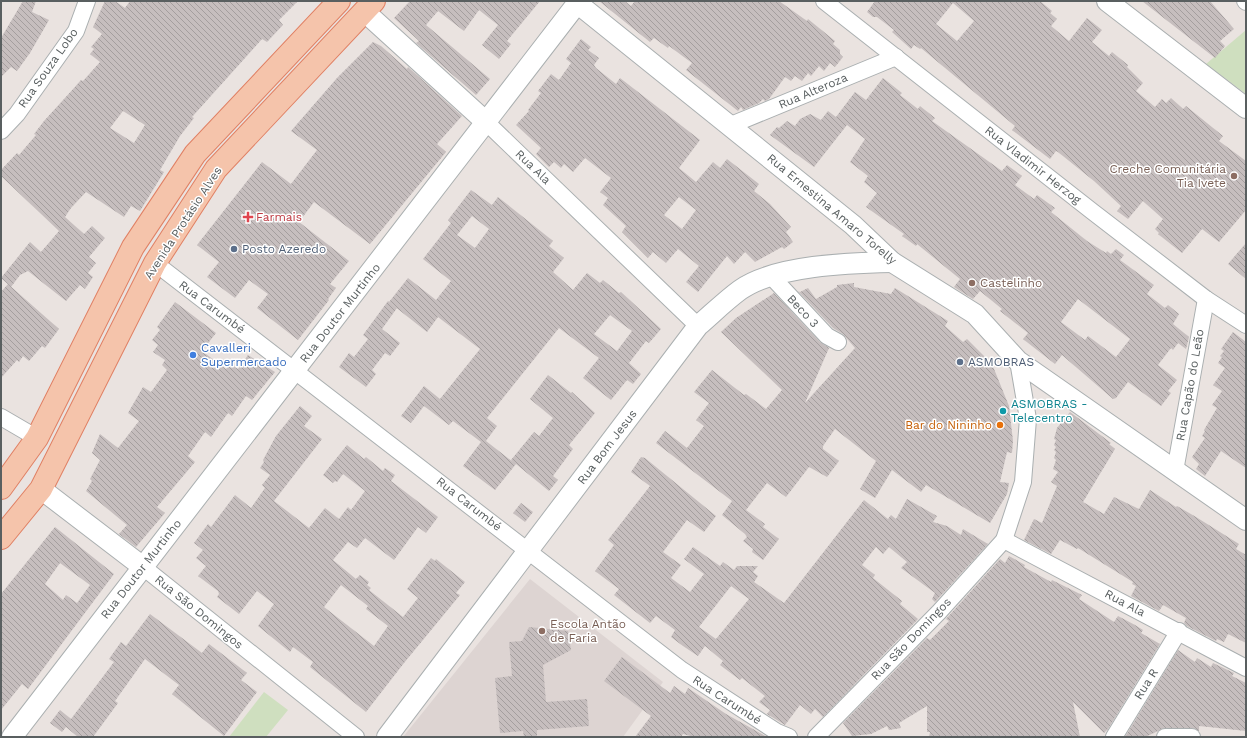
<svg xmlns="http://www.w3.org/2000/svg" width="1247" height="738" viewBox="0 0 1247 738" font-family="'Work Sans',sans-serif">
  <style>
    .education { fill: #ddd4d2 }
    .green { fill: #cfdfbf }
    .building { fill: url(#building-back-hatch); fill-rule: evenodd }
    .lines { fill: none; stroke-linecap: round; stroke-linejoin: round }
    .minor-casing { stroke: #aaafb0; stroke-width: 18 }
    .tertiary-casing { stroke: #aaafb0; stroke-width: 22 }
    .primary-casing { stroke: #e08064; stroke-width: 24 }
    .minor { stroke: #fff; stroke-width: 16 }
    .tertiary { stroke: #fff; stroke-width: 20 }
    .primary { stroke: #f5c4ab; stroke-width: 22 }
    .education-dot { fill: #8d6e63; stroke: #fff; stroke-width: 1.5 }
    .health-dot { fill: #e0444e; stroke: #fff; stroke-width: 1.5 }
    .service-dot { fill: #5c6f8a; stroke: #fff; stroke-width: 1.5 }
    .shop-dot { fill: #3f7fe0; stroke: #fff; stroke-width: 1.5 }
    .culture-dot { fill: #0f9aa8; stroke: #fff; stroke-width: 1.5 }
    .food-dot { fill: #e8710a; stroke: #fff; stroke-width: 1.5 }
    .labels { text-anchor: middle; stroke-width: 3; stroke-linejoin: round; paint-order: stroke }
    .street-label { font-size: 12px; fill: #595f60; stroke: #fff }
    .education-label { font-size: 12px; fill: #785e54; stroke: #fff; text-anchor: start }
    .health-label { font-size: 12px; fill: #be3a42; stroke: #fff; text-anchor: start }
    .service-label { font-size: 12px; fill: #4e5e75; stroke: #fff; text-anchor: start }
    .shop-label { font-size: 12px; fill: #366cbe; stroke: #fff; text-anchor: start }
    .culture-label { font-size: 12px; fill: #0d838f; stroke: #fff; text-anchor: start }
    .food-label { font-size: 12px; fill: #c56008; stroke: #fff; text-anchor: end }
  </style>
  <defs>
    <pattern id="building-back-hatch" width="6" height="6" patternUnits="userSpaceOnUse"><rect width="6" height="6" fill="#c6bebe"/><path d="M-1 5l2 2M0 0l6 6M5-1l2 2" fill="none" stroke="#a49e9e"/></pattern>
  </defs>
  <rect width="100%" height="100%" fill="#eae3e0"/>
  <!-- education -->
  <polygon class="education" points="530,579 663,682 623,737 403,737"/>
  <!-- green -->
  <g class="green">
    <polygon points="1246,30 1246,94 1206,64"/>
    <polygon points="264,692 288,710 266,737 229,737"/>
  </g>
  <!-- building -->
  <g class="building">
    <polygon points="23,1 36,1 32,12 49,20 30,53 17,71 11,67 1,77 1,38"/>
    <path d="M105,1H115L125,8L130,1H298L279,20L283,25L267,42L262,39L192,117L194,118L180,136L160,170L164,172L140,211L131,206L124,217L86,192L71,208L65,217L84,234L92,226L105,238L89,257L96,263L88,273L93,277L85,289L80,285L66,301L28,271L20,275L11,287L1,278L30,242L41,252L59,231L1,176V170L17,153L19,155L36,135L34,134L44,121L74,88L81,80L83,81L100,62L90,54L94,49L91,47L102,34L93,27ZM123,111L145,125L134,143L110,128Z"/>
    <polygon points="410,1 540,1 507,41 511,44 499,59 482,45 498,25 479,10 464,31 438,11 426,25 490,79 476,95 416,43 419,41 394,18"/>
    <polygon points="599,1 625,1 631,6 635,1 779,1 807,21 808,19 835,41 833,44 840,50 840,54 843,57 835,67 830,63 824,71 819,66 811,76 808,73 802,81 795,76 791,81 785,77 769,99 765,101 763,99 759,103 743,110 741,107 738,111 686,70 692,63 669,46 668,48 654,38 650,42"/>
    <path d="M875,1H1040L1052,11L1050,13L1057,19L1051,26L1069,41L1087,18L1102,30L1092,42L1109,56L1112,52L1128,65L1127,67L1143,83L1136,91L1155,107L1162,99L1166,103L1171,98L1183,109L1186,106L1223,136L1219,141L1246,161V210L1219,242L1202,229L1182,253L1158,234L1159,233L1155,229L1163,219L1143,201L1128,219L1117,211L1121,206L1094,181L1058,152L1056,151L1050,159L1012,130L1015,126L921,48L920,49L914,45L911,49L892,32L894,30L877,17H873L867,12ZM953,3L974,21L957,41L936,24Z"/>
    <polygon points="1142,1 1210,1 1234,29 1220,41 1225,46 1215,58"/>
    <path d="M581,39L591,47L588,50L599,58L594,65L596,68L616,84L620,78L700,140L679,168L696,182L713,162L720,168L727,159L759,184L754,191L770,204L791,227L786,232L793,242L784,249L782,247L755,262L745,252L734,264L727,256L698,292L686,282L699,266L678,249L666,263L653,252L648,258L622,232L626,226L603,205L608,198L600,192L611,178L585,158L573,172L564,164L561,168L554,162L549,167L536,154L541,148L516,125L529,111L528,110L541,93L538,91L551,74L559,80L571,63L566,59ZM679,197L696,210L682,229L664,215Z"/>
    <polygon points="373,42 381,46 407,69 408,67 462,116 437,144 446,152 370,244 314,202 299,222 349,261 330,284 336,288 328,299 329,300 298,340 257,308 268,294 249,280 235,298 207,277 219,262 197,245 262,162 291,184 317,150 291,131 337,78"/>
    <path d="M883,78L902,93L900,95L918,109L920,106L935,118L932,121L1002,171L1007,165L1022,176L1015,185L1034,199L1037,195L1055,208L1051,212L1087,241L1106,253L1107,251L1111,254L1116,249L1124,255L1120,260L1154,285L1147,294L1165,308L1168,305L1179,314L1173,324L1189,337L1186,349L1178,343L1173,350L1171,348L1158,365L1177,380L1168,391L1171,393L1161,406L1128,382L1116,398L1113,399L1062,355L1055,364L1023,339L1028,333L1000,311L1002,309L980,291L973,299L954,287L960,279L917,244L916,246L902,236L904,234L866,207L877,193L864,182L868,176L850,162L865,139L847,125L814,167L770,135L777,127L779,128L787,121L795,126L800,119L810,114L821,120L828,111L836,117L855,92L866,100ZM1078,299L1130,339L1116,357L1088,336L1085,340L1061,322Z"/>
    <path d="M471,190L492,205L498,197L553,241L549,246L564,258L553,272L573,290L587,273L600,283L603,280L619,293L621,292L661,329L649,343L646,341L629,363L641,374L633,384L627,380L611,400L583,378L599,358L559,328L487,418L497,426L486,441L513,462L511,460L534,432L539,436L553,418L530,399L548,375L571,393L572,392L595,413L569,445L573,449L553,476L558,480L549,491L516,464L495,490L463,466L481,442L453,421L449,425L424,406L411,423L401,416L424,386L440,399L480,349L438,317L427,332L389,302L408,278L436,300L451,281L423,259L451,223L448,220ZM472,216L489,229L475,248L457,235ZM610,315L632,331L617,351L594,334Z"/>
    <polygon points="1246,243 1246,279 1228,264"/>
    <polygon points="854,283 854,287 891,294 895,288 948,321 945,326 963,342 967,339 992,364 1009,406 1013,441 1012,453 1007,452 1000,482 1009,483 1007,494 990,523 926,485 921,492 892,470 875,498 860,489 876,461 835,429 823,446 823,449 839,461 827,477 809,467 786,497 767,483 746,510 765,524 763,527 779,539 763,560 752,552 753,549 743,541 747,537 745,534 722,515 732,501 656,443 665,431 687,448 704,426 696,420 709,403 694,392 712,370 744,395 746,394 766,409 782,390 721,332 736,318 774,293 820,342 829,348 805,403 855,348 843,334 833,328 798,291 800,292 808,288 816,299 837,287 837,285"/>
    <polygon points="8,284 59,329 45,348 42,346 29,361 23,356 19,362 17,360 1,378 1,292"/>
    <polygon points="388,301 397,308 382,329 400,343 390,356 385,353 372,370 376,374 366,387 339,367 349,353 354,357 368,339 363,335"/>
    <polygon points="175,302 216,333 202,351 226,369 230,364 238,369 248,355 275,372 252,400 246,396 232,416 228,413 211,437 205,432 188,456 195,462 157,507 165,513 136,547 119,534 127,525 86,491 92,481 90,479 100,460 92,453 100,434 118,448 139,421 128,413 143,387 151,392 167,370 162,365 165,360 153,352 158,345 152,340 160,330 157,327"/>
    <polygon points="1233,332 1246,342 1246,468 1221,451 1205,476 1196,469 1199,464 1192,457 1205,438 1202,436 1205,431 1204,430 1217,408 1212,405 1222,391 1213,385 1225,368 1218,363 1222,357 1220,356 1224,351 1221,349"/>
    <path d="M300,406L312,416L304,426L322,439L274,501L309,528L325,508L339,519L348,507L351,510L365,491L343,474L337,482L335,481L333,483L323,475L347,445L364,459L366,457L383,471L385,468L395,475L391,481L438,517L426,533L418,527L394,560L365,538L357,548L348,542L333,560L356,579L360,575L369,582L367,585L371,588L369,590L403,617L418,598L407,589L431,558L435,561L436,559L465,582L456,593L460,595L404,663L366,712L310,667L313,662L293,647L290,652L258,626L274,604L257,591L239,614L217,597L219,594L218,591L198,576L206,566L196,558L203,550L194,543L208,524L211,527L235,495L251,508L265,488L262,485L270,475L260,468L264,462L263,460L276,436ZM341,585L368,606L366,609L388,626L374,646L324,607Z"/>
    <polygon points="1070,412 1111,443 1109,444 1115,449 1083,502 1104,514 1114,497 1139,509 1150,490 1176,507 1177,506 1196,517 1239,544 1236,549 1246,555 1246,643 1228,634 1224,642 1217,639 1216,641 1187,626 1184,623 1186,618 1163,605 1159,611 1131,596 1136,586 1132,584 1133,582 1078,548 1077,549 1060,540 1051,554 1024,540 1034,519 1042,523 1057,486 1051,482 1058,472 1053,469 1056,460 1054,458 1056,452 1054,450 1056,447 1054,445 1056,440 1054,439 1057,428"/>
    <path d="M641,457L645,458L716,516L704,532L687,520L663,552L681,565L671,578L690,592L704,574L684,559L693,547L720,566L723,562L734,570L737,566H758L753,572L758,576L754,582L784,603L864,500L888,519L891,515L896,519L907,499L937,516L933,522L947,526L961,535L963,529L988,544L935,602L932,599L935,593L901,568L907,562L889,547L883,554L876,547L862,565L875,575L873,578L902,601L900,604L918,619L823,717L815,709L811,714L800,705L785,725L767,714L770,710L759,702L765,696L742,678L740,680L720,665L723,661L705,646L698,656L683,646L671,637L675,630L656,616L650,623L614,595L619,589L595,571L614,545L608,540L650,486L631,472ZM731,586L749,599L716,639L699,627Z"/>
    <polygon points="521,503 533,512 525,522 513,513"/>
    <path d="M55,527L114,574L28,689L22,684L1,710V594ZM60,563L90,585L77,603L66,595L63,600L45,584Z"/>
    <polygon points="1009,556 1025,565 1024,567 1051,582 1052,580 1082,595 1079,599 1114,622 1118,616 1135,625 1143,630 1141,633 1160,644 1108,729 1104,733 1073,702 1080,737 929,737 930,732 927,732 927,706 899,723 901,728 889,730 887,726 871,734 852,736 843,723 927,638 930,640 949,621 946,619 1000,559 1005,563"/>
    <polygon points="150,614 202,653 209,644 247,673 241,680 257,692 224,736 172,694 179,685 145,659 115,701 118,703 93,737 78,737 66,727 62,732 50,723 60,710 71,719 114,662 109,659 121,642 126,646"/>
    <polygon points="529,627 568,631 571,650 543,665 546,702 587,699 589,726 537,730 537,737 524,737 523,731 500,733 495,678 512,676 509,642 522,641"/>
    <polygon points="1178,650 1195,662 1197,658 1211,667 1213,663 1234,673 1232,676 1246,683 1246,731 1199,726 1199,731 1192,728 1165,728 1145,737 1125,737"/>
    <polygon points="622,657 670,693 674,686 685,694 688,688 726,714 767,737 694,737 683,734 681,737 635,737 651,716 604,681"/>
  </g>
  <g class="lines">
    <defs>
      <g id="minor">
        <polyline points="824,1 1093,212 1206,299 1246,325"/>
        <polyline points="1245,1 1246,2"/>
        <polyline points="486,122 698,326"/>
        <polyline points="731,125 896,57"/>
        <polyline points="1,131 17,114 76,31 87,1"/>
        <polyline points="155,263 682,670 777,732 789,737"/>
        <polyline points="771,276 827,336 838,342"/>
        <polyline points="1,417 37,438"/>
        <polyline points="1175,471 1206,299"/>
        <polyline points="1004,540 1246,668"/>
        <polyline points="143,567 356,737"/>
        <polyline points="816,737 939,612 1004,540 1023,482 1028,419 1018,361"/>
        <polyline points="1114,737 1179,631"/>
        <polyline points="1165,737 1192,737"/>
      </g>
      <g id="tertiary">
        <polyline points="1107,1 1246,108"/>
        <polyline points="577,3 853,225 892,262 975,314 1018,361 1246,520"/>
        <polyline points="365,12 486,122"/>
        <polyline points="41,489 143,567"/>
        <polyline points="12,737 579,1"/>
        <path d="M387,737L698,326C712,314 725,301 740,290C775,265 850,263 892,262"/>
      </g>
      <g id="primary">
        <polyline points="1,488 37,438 133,247 195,154 339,1"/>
        <polyline points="1,538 41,489 155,263 216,169 374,1"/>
      </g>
    </defs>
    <!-- minor casing -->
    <use href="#minor" class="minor-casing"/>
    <!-- tertiary casing -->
    <use href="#tertiary" class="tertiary-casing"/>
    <!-- primary casing -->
    <use href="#primary" class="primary-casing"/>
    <!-- minor -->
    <use href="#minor" class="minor"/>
    <!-- tertiary -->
    <use href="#tertiary" class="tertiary"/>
    <!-- primary -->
    <use href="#primary" class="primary"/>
  </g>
  <!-- markers -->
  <g class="education-dot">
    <circle cx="1234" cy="176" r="4"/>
    <circle cx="972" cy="283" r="4"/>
    <circle cx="542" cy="631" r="4"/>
  </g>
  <path class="health-dot" d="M246 211h4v4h4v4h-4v4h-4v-4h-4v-4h4z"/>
  <g class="service-dot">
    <circle cx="234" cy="249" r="4"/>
    <circle cx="960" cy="362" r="4"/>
  </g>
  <circle class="shop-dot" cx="193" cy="355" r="4"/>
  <circle class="culture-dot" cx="1003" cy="411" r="4"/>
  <circle class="food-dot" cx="1000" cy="425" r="4"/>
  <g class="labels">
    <!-- street labels -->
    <g class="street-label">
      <text transform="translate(48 68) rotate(-55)" y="4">Rua Souza Lobo</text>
      <text transform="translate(813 91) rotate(-23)" y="4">Rua Alteroza</text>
      <text transform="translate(1033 165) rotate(38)" y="4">Rua Vladimir Herzog</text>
      <text transform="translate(533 167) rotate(44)" y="4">Rua Ala</text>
      <text transform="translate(832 209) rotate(40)" y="4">Rua Ernestina Amaro Torelly</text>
      <text transform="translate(183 223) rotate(-57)" y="4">Avenida Protásio Alves</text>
      <text transform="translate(212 307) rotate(37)" y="4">Rua Carumbé</text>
      <text transform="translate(803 311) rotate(47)" y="4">Beco 3</text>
      <text transform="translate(340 313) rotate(-52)" y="4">Rua Doutor Murtinho</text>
      <text transform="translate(1190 385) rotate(-80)" y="4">Rua Capão do Leão</text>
      <text transform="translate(607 447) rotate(-53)" y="4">Rua Bom Jesus</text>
      <text transform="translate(469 504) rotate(38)" y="4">Rua Carumbé</text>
      <text transform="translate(141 569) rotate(-52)" y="4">Rua Doutor Murtinho</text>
      <text transform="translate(1125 603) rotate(28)" y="4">Rua Ala</text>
      <text transform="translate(199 612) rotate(39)" y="4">Rua São Domingos</text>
      <text transform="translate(911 639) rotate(-46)" y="4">Rua São Domingos</text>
      <text transform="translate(1146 684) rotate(-58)" y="4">Rua R</text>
      <text transform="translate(727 700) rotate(33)" y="4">Rua Carumbé</text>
    </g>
    <!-- education labels -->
    <g class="education-label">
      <text x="1226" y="173" text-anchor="end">Creche Comunitária<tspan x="1226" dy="14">Tia Ivete</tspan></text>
      <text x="980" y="287">Castelinho</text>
      <text x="550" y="628">Escola Antão<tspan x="550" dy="14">de Faria</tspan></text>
    </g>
    <!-- health labels -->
    <g class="health-label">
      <text x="256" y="221">Farmais</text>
    </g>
    <!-- service labels -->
    <g class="service-label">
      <text x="242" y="253">Posto Azeredo</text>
      <text x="968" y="366">ASMOBRAS</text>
    </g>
    <!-- shop labels -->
    <g class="shop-label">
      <text x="201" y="352">Cavalleri<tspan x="201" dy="14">Supermercado</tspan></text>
    </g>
    <!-- culture labels -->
    <g class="culture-label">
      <text x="1011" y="408">ASMOBRAS -<tspan x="1011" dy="14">Telecentro</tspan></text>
    </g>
    <!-- food labels -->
    <g class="food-label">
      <text x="992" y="429">Bar do Nininho</text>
    </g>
  </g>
  <!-- border -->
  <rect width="1247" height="738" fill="none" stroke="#595f60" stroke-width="4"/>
</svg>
